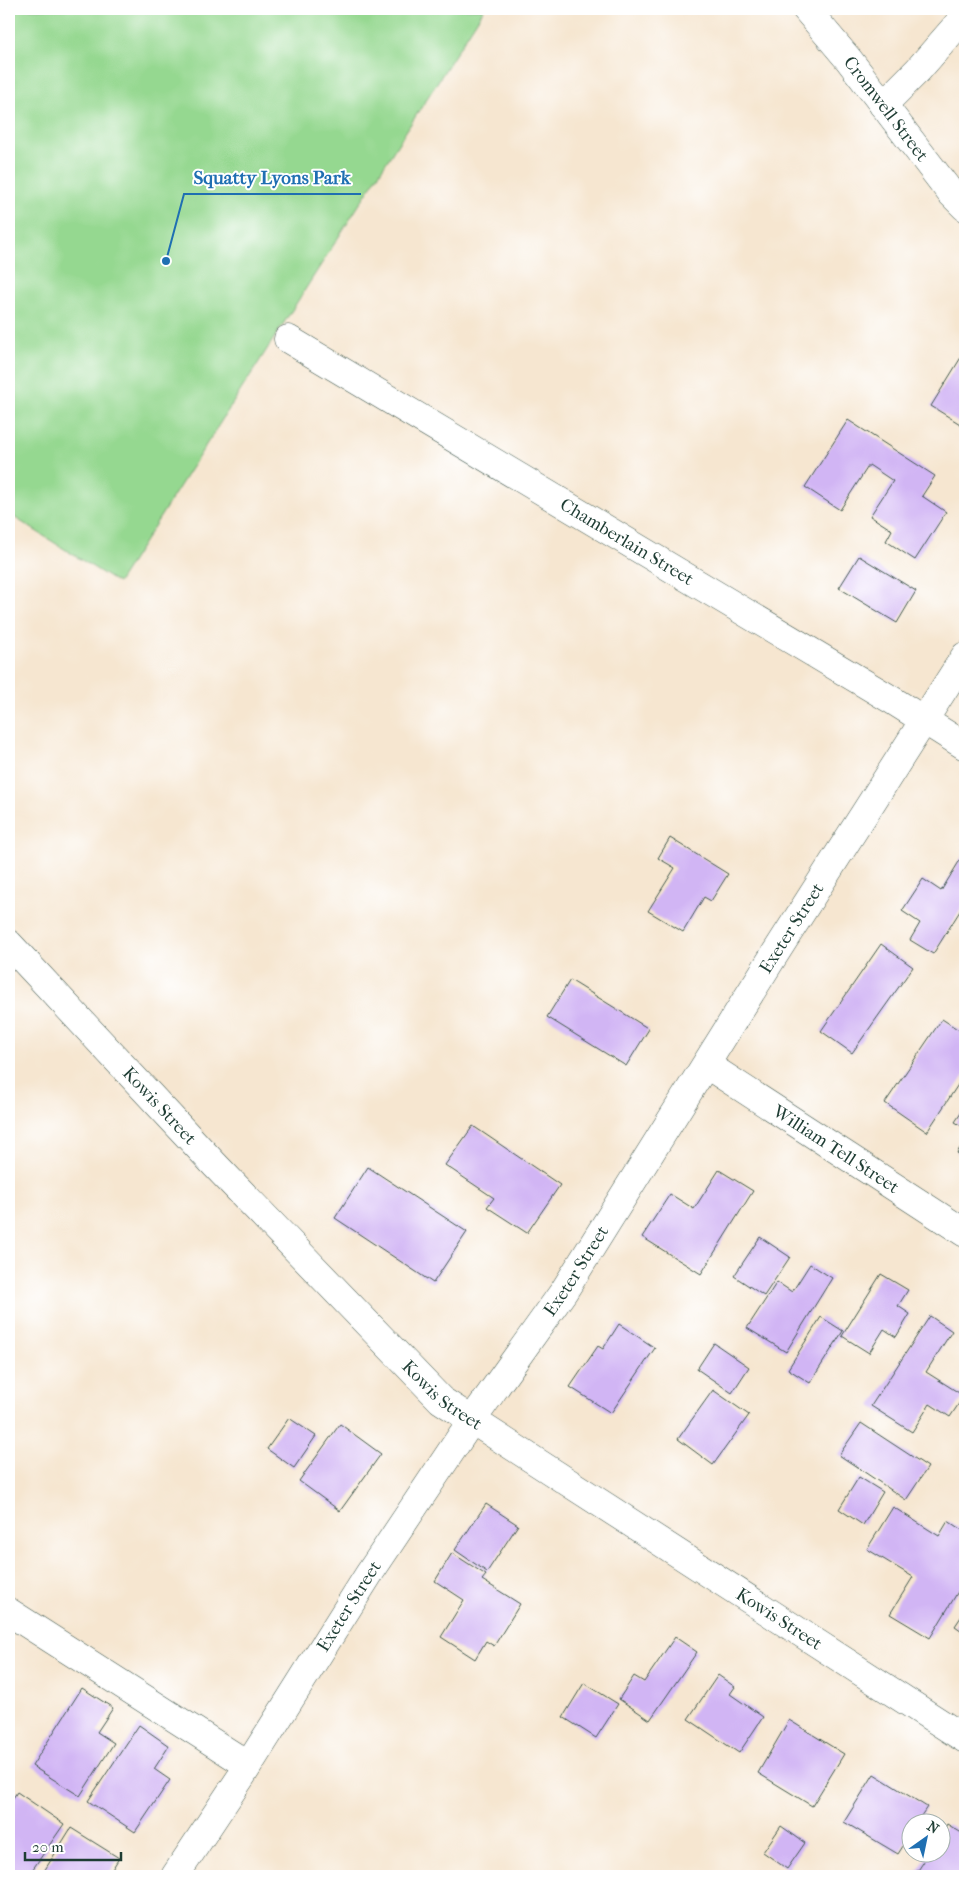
<svg xmlns="http://www.w3.org/2000/svg" width="974" height="1885" viewBox="0 0 974 1885" font-family="'IM FELL French Canon',serif">
  <style>
    .green { fill: #95d890; stroke: #5a8a62 }
    .building { fill: #d1b5f4 }
    .lines { fill: none; stroke-linecap: round; stroke-linejoin: round }
    .minor-casing { stroke: #3f564b; stroke-width: 29 }
    .minor { stroke: #fff; stroke-width: 28 }
    .labels { text-anchor: middle; stroke-width: 4; stroke-linejoin: round; paint-order: stroke }
    .street-label { font-size: 18px; fill: #1f3d34; stroke: #fff }
    .leader { fill: none; stroke: #1f6fb2; stroke-width: 2 }
    .callout-dot { fill: #1f6fb2; stroke: #fff; stroke-width: 2 }
    .callout-label { font-size: 19px; text-anchor: middle; font-weight: bold; fill: #1f6fb2; stroke: #fff; stroke-width: 4; stroke-linejoin: round; paint-order: stroke }
  </style>
  <rect width="100%" height="100%" fill="#fff"/>
  <filter id="ink" filterUnits="userSpaceOnUse"><feTurbulence type="fractalNoise" baseFrequency=".02" numOctaves="2"/><feDisplacementMap in="SourceGraphic" scale="10" xChannelSelector="R" yChannelSelector="G"/><feConvolveMatrix kernelMatrix="1 2 1 2 8 2 1 2 1" color-interpolation-filters="sRGB"/></filter>
  <filter id="wash" filterUnits="userSpaceOnUse"><feTurbulence type="fractalNoise" baseFrequency=".0096" numOctaves="4" result="noise"/><feDisplacementMap in="SourceGraphic" scale="20" xChannelSelector="R" yChannelSelector="G"/><feGaussianBlur stdDeviation="1.12" result="paint"/><feColorMatrix in="noise" values="0 0 0 0 0 0 0 0 0 0 0 0 0 0 0 0 0 1.4 0 .05"/><feComposite in="paint" operator="in"/></filter>
  <g filter="url(#wash)">
    <rect width="100%" height="100%" fill="#f6e6d0"/>
    <!-- green -->
    <polygon class="green" points="9,9 484,9 118,583 9,514"/>
    <g id="blocks">
      <!-- building -->
      <g class="building">
        <polygon points="965,351 965,427 931,406"/>
        <polygon points="848,420 935,476 922,496 946,512 915,560 886,541 892,530 870,516 893,481 869,465 840,510 805,487"/>
        <polygon points="859,556 916,591 897,623 839,588"/>
        <polygon points="670,838 728,874 711,901 704,897 683,932 648,911 675,868 658,858"/>
        <polygon points="965,852 965,903 933,954 910,940 920,923 902,911 923,879 941,891"/>
        <polygon points="881,944 913,967 852,1053 821,1031"/>
        <polygon points="570,980 649,1029 626,1066 547,1017"/>
        <polygon points="942,1019 965,1034 965,1074 927,1132 885,1103"/>
        <polygon points="965,1107 965,1128 955,1122"/>
        <polygon points="473,1126 560,1185 527,1233 487,1207 494,1198 445,1165"/>
        <polygon points="965,1140 965,1158 957,1153"/>
        <polygon points="368,1167 467,1232 433,1283 335,1218"/>
        <polygon points="719,1170 753,1191 701,1274 642,1237 670,1194 694,1209"/>
        <polygon points="760,1237 790,1257 764,1296 734,1276"/>
        <polygon points="810,1264 832,1278 786,1352 747,1328 777,1282 792,1292"/>
        <polygon points="881,1274 908,1290 898,1306 910,1314 896,1337 884,1329 869,1353 842,1336"/>
        <polygon points="930,1316 952,1331 926,1372 964,1396 950,1417 930,1404 912,1432 871,1406"/>
        <polygon points="821,1317 843,1331 810,1383 788,1369"/>
        <polygon points="619,1324 655,1348 611,1413 570,1387 598,1346 603,1349"/>
        <polygon points="714,1343 749,1367 732,1393 697,1369"/>
        <polygon points="713,1390 749,1415 713,1465 678,1439"/>
        <polygon points="289,1418 316,1436 294,1468 267,1449"/>
        <polygon points="861,1423 928,1467 906,1500 839,1455"/>
        <polygon points="340,1424 381,1454 340,1511 299,1481"/>
        <polygon points="859,1477 883,1492 863,1525 839,1509"/>
        <polygon points="486,1504 518,1525 487,1572 455,1550"/>
        <polygon points="893,1507 939,1536 948,1521 965,1532 965,1580 930,1638 890,1614 913,1577 867,1549"/>
        <polygon points="452,1553 486,1575 482,1580 520,1604 494,1646 486,1641 475,1659 441,1637 464,1600 435,1581"/>
        <polygon points="965,1611 965,1633 955,1626"/>
        <polygon points="675,1637 697,1652 650,1720 619,1699 634,1676 644,1682"/>
        <polygon points="718,1675 735,1687 730,1694 763,1717 739,1753 688,1719"/>
        <polygon points="584,1683 618,1704 596,1738 563,1717"/>
        <polygon points="82,1688 113,1708 97,1732 114,1743 80,1796 32,1766"/>
        <polygon points="789,1720 844,1754 812,1806 758,1773"/>
        <polygon points="139,1725 169,1746 154,1769 170,1780 135,1832 88,1801"/>
        <polygon points="874,1774 927,1807 917,1822 912,1822 912,1832 898,1854 844,1822"/>
        <polygon points="17,1792 64,1824 28,1876 9,1876 9,1804"/>
        <polygon points="947,1824 965,1835 965,1876 925,1876 917,1872 930,1852 942,1852 942,1833"/>
        <polygon points="781,1826 805,1843 787,1869 763,1852"/>
        <polygon points="71,1828 119,1858 108,1876 41,1876"/>
      </g>
    </g>
  </g>
  <g filter="url(#ink)">
    <use href="#blocks" fill-opacity="0" stroke="#3f564b" stroke-width="1"/>
    <g class="lines">
      <defs>
        <g id="minor">
          <path id="s1" d="M806,9L849,60L950,192L965,207"/>
          <polyline points="883,105 918,70 965,16"/>
          <path id="s2" d="M288,339L892,700L965,746"/>
          <path id="s3" d="M9,944L215,1165L441,1400L965,1739"/>
          <path id="s4" d="M707,1065L965,1233"/>
          <polyline points="9,1612 248,1765"/>
          <path id="s5" d="M175,1876L241,1777L369,1574L472,1420L564,1291L771,960L965,656"/>
        </g>
      </defs>
      <!-- minor casing -->
      <use href="#minor" class="minor-casing"/>
      <!-- minor -->
      <use href="#minor" class="minor"/>
    </g>
  </g>
  <g class="labels">
    <!-- street labels -->
    <g class="street-label">
      <text dy="6" stroke="none"><textPath href="#s1" startOffset="128">Cromwell Street</textPath></text>
      <text dy="6" stroke="none"><textPath href="#s2" startOffset="395">Chamberlain Street</textPath></text>
      <text dy="6" stroke="none"><textPath href="#s5" startOffset="1131">Exeter Street</textPath></text>
      <text dy="6" stroke="none"><textPath href="#s3" startOffset="221">Kowis Street</textPath></text>
      <text dy="6" stroke="none"><textPath href="#s4" startOffset="154">William Tell Street</textPath></text>
      <text dy="6" stroke="none"><textPath href="#s5" startOffset="726">Exeter Street</textPath></text>
      <text dy="6" stroke="none"><textPath href="#s3" startOffset="626">Kowis Street</textPath></text>
      <text dy="6" stroke="none"><textPath href="#s5" startOffset="321">Exeter Street</textPath></text>
      <text dy="6" stroke="none"><textPath href="#s3" startOffset="1031">Kowis Street</textPath></text>
    </g>
  </g>
  <!-- callouts -->
  <path class="leader" d="M166 261L184 194H361"/>
  <circle class="callout-dot" cx="166" cy="261" r="5"/>
  <g class="callout-label">
    <text x="272" y="184">Squatty Lyons Park</text>
  </g>
  <!-- margin -->
  <rect width="974" height="1885" fill="none" stroke="#fff" stroke-width="30"/>
  <!-- north arrow -->
  <g transform="translate(926 1838) rotate(33)"><circle r="24" fill="#ffffff" stroke="#a5b1ae"/>
  <path d="M0-4L9 19L0 12L-9 19Z" fill="#1f6fb2"/>
  <text y="-8" font-size="14" font-weight="bold" text-anchor="middle" fill="#1f3d34">N</text>
  </g>
  <!-- scale -->
  <path d="M25 1852v8h96v-8" fill="none" stroke="#1f3d34" stroke-width="2.5"/>
  <text x="32" y="1852" font-size="15" fill="#1f3d34" stroke="#ffffff" stroke-width="4" paint-order="stroke">20 m</text>
</svg>
